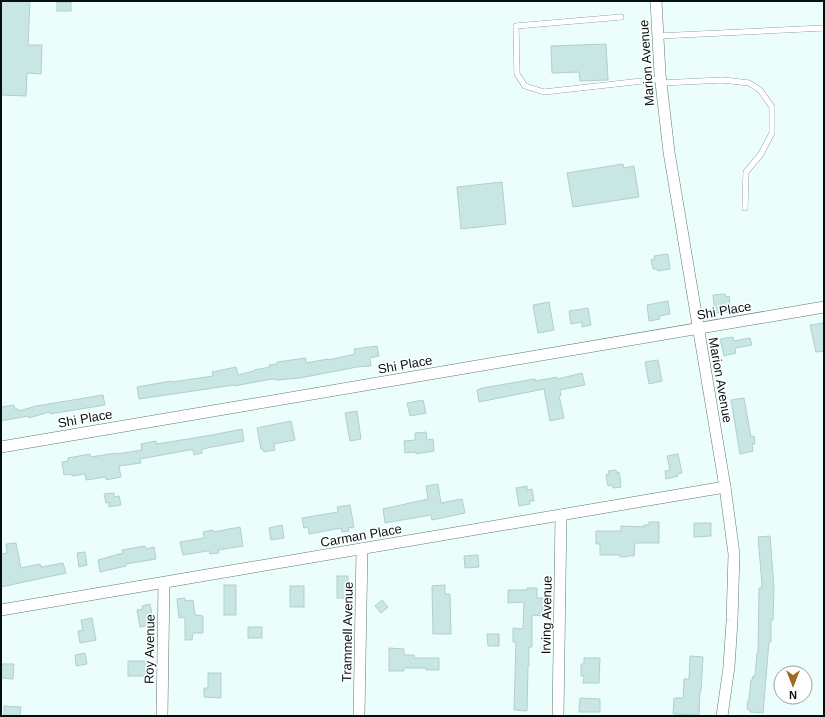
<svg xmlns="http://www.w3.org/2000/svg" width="825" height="717" viewBox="0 0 825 717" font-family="Helvetica,sans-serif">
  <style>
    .building { fill: #c8e6e4; stroke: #b2cfcd }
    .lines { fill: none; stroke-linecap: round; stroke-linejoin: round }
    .service-casing { stroke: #5e7977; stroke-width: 6 }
    .minor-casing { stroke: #5e7977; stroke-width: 12 }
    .service { stroke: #fff; stroke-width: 5.5 }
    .minor { stroke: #fff; stroke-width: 11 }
    .labels { text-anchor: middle; stroke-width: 3; stroke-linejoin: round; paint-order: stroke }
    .street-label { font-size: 13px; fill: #050f0f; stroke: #fff }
  </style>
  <rect width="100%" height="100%" fill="#ecfefc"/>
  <!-- building -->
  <g class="building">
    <polygon points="1,1 30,1 28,45 42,45 41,74 27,73 26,96 1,95"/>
    <rect x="57" y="2" width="14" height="9"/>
    <polygon points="606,44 608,80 580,81 579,72 552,73 551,46"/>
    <polygon points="623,164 624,168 634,166 639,197 573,207 567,173"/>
    <polygon points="502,182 506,224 461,229 457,187"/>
    <polygon points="668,254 670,269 658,271 657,269 653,269 651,260 655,259 654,256"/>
    <polygon points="725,294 726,297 729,296 730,305 727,306 728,312 715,313 713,295"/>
    <polygon points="668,301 670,314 659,316 660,319 649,321 647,305"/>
    <polygon points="549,302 554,330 538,333 533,305"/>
    <polygon points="588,308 591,325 582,327 582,322 571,324 569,311"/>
    <polygon points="824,323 824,351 816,352 810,325"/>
    <polygon points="733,337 734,341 750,338 752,345 735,348 736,353 724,356 720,339"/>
    <polygon points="377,346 379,356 370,358 371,366 357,367 300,378 277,380 272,379 234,386 234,385 139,399 137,387 171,381 172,382 213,376 212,372 236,367 238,375 254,371 254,370 270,367 269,365 277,364 277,362 306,358 306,363 328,359 328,360 355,354 354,349"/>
    <polygon points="658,360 662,381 649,384 645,362"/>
    <polygon points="582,373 585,385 560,390 561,396 559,396 564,418 550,421 544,389 479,402 477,390 482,388 535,379 535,381 557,377 558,379"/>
    <polygon points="103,395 105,405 50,414 49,412 29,418 28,416 1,421 1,407 14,405 15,409 18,409 19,411 36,406"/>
    <polygon points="744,398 751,437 754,436 755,444 752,444 753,451 740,454 731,400"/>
    <polygon points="423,400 426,413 410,416 407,403"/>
    <polygon points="357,411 361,439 350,441 345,413"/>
    <polygon points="291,421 295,440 274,444 275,450 264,452 263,449 261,449 257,428"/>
    <polygon points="242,429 244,441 202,449 202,453 194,455 193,450 189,450 140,459 141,463 119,466 121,477 106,480 106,477 86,480 85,474 72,476 72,474 64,475 62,462 68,461 68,458 90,454 91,457 116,453 117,454 142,450 141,444 156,441 157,444 212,435"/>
    <polygon points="426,432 427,440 433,439 434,451 416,454 416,452 405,453 404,441 415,440 415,433"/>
    <polygon points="678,454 682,473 677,474 678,476 666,479 665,471 670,470 667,456"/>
    <polygon points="616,470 617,473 619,472 621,483 620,484 621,487 613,488 612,485 608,486 606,475 609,474 608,471"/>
    <polygon points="438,484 441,503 462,499 465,513 432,520 431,515 385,523 383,509 428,499 426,486"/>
    <polygon points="527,486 527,490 532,489 534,501 529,501 530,504 519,506 516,488"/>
    <polygon points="114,493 114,497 119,496 121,505 109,507 109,502 106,503 104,494"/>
    <polygon points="350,505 354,527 348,528 349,531 342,532 341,528 309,534 308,527 304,528 302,518 338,512 337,507"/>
    <polygon points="649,522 659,522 659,543 635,543 634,556 627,556 627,557 620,557 620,555 600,555 600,544 596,544 596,531 621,531 621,526 644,527 644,525 649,525"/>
    <polygon points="694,523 711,523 711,536 694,537"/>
    <polygon points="282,525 284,538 271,540 269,528"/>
    <polygon points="240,527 243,546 218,550 219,553 210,554 209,551 207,551 183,555 180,542 204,538 203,532 213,530 213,532"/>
    <polygon points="770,536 774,587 773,620 771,620 771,642 769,642 763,713 750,712 750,710 747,709 748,700 749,700 751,680 752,680 753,676 755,676 757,653 758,653 759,588 761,588 762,584 758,537"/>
    <polygon points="16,543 21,568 40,564 41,567 63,563 66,573 1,587 1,554 7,553 6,544"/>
    <polygon points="145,546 146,549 154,547 156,559 126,564 126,566 100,572 98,560 123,553 122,550"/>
    <polygon points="85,552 87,565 79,567 77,553"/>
    <polygon points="478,555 479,567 465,568 464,556"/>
    <rect x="337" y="576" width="11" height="22"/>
    <rect x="224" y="585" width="12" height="30"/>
    <polygon points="445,585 445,594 450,594 451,634 433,634 432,586"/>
    <rect x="290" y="586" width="14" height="21"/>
    <polygon points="527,588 537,588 537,598 544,598 544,616 532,615 532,647 529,647 529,666 528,666 527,711 514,710 516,642 513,642 513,628 523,629 524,602 508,603 508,590 527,590"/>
    <polygon points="185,598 185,601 193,600 195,615 203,616 203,633 193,633 192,640 185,640 185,617 179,618 177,599"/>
    <polygon points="382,600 388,607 381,613 375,606"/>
    <polygon points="150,604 154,624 140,627 137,610 143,609 142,606"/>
    <polygon points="92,618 96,640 80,643 78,631 83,630 81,620"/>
    <rect x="248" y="627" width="14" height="11"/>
    <polygon points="487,634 499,634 499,646 488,646"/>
    <polygon points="389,648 404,649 404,655 414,655 414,658 439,658 439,670 426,670 426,668 404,668 404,671 389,671"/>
    <polygon points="85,653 87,664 76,666 75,655"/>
    <polygon points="690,656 703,657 701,691 700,691 699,715 673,714 674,698 683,698 684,679 689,679"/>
    <polygon points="584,658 600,658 599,683 583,683 584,676 581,676 581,664 584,664"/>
    <polygon points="128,661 146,661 146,669 150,669 149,676 128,676"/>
    <polygon points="1,664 14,664 13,679 1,678"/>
    <polygon points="208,673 221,673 221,698 204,697 204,688 208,688"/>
    <polygon points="580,698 600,699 600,712 579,712"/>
    <polygon points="4,706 21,707 20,716 4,716"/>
  </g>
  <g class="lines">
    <defs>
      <g id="service">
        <polyline points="621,17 516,26 517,74 525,86 544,92 660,79"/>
        <polyline points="658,36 824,28"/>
        <polyline points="661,83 723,80 749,83 760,90 772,107 772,133 761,154 746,172 745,208"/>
      </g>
      <g id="minor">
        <polyline points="656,1 660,74 669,152 725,487 734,554 732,621 729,667 722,716"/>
        <polyline points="1,447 824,307"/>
        <polyline points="1,610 725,487"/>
        <polyline points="162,716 164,583"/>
        <polyline points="359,716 362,549"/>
        <polyline points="558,716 561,515"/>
      </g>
    </defs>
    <!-- service casing -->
    <use href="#service" class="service-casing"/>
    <!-- minor casing -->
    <use href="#minor" class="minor-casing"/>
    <!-- service -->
    <use href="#service" class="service"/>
    <!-- minor -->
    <use href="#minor" class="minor"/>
  </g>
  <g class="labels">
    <!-- street labels -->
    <g class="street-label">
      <text transform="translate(646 63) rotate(-94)" y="5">Marion Avenue</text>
      <text transform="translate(724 310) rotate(-10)" y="5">Shi Place</text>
      <text transform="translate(405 364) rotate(-10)" y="5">Shi Place</text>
      <text transform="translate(721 380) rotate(80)" y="5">Marion Avenue</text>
      <text transform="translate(85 418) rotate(-10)" y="5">Shi Place</text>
      <text transform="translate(361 535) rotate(-10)" y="5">Carman Place</text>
      <text transform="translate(546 615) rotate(-89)" y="5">Irving Avenue</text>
      <text transform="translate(347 632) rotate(-89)" y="5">Trammell Avenue</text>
      <text transform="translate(149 649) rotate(-89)" y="5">Roy Avenue</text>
    </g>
  </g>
  <!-- border -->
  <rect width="825" height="717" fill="none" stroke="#050f0f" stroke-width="4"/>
  <!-- north arrow -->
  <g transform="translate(793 685) rotate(180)"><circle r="19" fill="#ffffff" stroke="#9b9f9f"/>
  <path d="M0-3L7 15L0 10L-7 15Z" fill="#9f6a23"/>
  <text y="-6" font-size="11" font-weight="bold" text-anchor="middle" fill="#050f0f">N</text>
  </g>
</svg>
